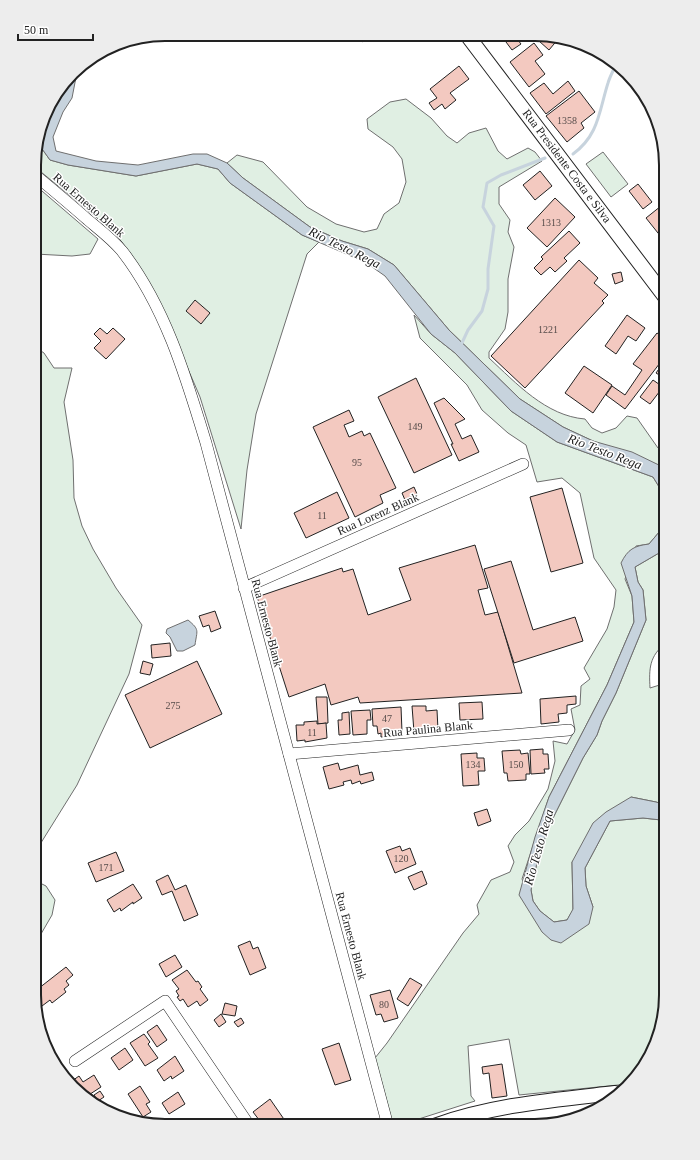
<svg xmlns="http://www.w3.org/2000/svg" width="700" height="1160" viewBox="0 0 700 1160" font-family="Georgia,serif">
  <style>
    .green { fill: #e0efe3; stroke: #6f6f6f }
    .water { fill: #c7d3dd; stroke: #6f6f6f }
    .lines { fill: none; stroke-linecap: round; stroke-linejoin: round }
    .stream { stroke: #c7d3dd; stroke-width: 3 }
    .building { fill: #f3c9c0; stroke: #222 }
    .minor-casing { stroke: #222; stroke-width: 12 }
    .major-casing { stroke: #222; stroke-width: 16 }
    .minor { stroke: #fff; stroke-width: 11 }
    .major { stroke: #fff; stroke-width: 14 }
    .labels { text-anchor: middle; stroke-width: 3; stroke-linejoin: round; paint-order: stroke }
    .number-label { font-size: 10px; fill: #564c4a }
    .street-label { font-size: 12px; fill: #222; stroke: #fff }
    .water-label { font-size: 13px; font-style: italic; fill: #222; stroke: #fff }
    .rim { fill: none; stroke: #222; stroke-width: 2 }
  </style>
  <rect width="100%" height="100%" fill="#fff"/>
  <!-- green -->
  <g class="green">
    <path d="M63,86C56,108 44,122 40,146L50,160L68,165L136,176L197,164L218,169L230,183L302,235L319,242L307,254L256,414L247,470L241,529L200,397L167,320L149,285L131,254L114,232L35,167V148L48,107Z"/>
    <path d="M406,99L431,118L447,136L457,143L469,133L486,128L498,151L507,159L528,148L535,152L542,161L499,187V204L510,220L508,232L514,247L508,279V312L505,329L489,352V358C516,383 546,416 585,419L592,428L602,433L616,428L627,416L637,418L658,448L666,450V473L663,467L593,441L563,427L520,399L449,330L394,265L368,249L342,241L310,227L243,178L227,163L237,155L263,162L307,207L336,224L364,232L377,229L384,214L399,203L406,182L402,159L393,147L368,129L367,119L390,102Z"/>
    <polygon points="603,152 628,184 611,197 586,164"/>
    <polygon points="35,185 98,239 90,254 72,256 35,254"/>
    <polygon points="414,315 431,334 455,353 511,411 557,442 653,477 666,498 660,531 649,544 636,546 625,579 632,596 634,622 607,685 549,797 522,879 551,940 593,907 586,886 585,868 610,821 643,818 661,820 666,825 666,1004 659,1038 639,1075 628,1084 519,1095 509,1039 468,1046 471,1096 475,1101 403,1124 392,1121 375,1058 387,1043 463,933 479,914 477,905 491,880 510,872 514,862 508,846 515,835 529,821 548,789 555,761 553,741 567,744 575,730 571,709 580,705 581,686 590,679 584,668 607,629 614,607 616,590 594,558 580,493 562,478 537,482 526,445 508,433 482,410 467,385 420,338"/>
    <polygon points="35,347 44,353 54,368 72,368 64,402 73,460 74,498 82,526 93,549 116,588 142,625 129,674 77,785 34,854"/>
    <path d="M666,546V643C649,656 649,669 650,688L666,683V805L656,802L631,797L572,862L573,910L567,920L554,922L540,911L533,901L531,890L538,858L549,826L583,758L597,735L602,721L616,693L646,620L643,590L638,582L635,567L659,553Z"/>
    <polygon points="34,880 46,886 55,900 52,915 34,946"/>
  </g>
  <!-- water -->
  <g class="water">
    <polygon points="78,67 72,98 63,112 53,137 56,151 96,161 138,165 193,154 207,154 227,163 243,178 310,227 342,241 368,249 394,265 449,330 520,399 563,427 593,441 632,452 663,467 666,473 666,498 653,477 557,442 511,411 455,353 431,334 385,276 365,262 302,235 230,183 218,169 197,164 136,176 68,165 50,160 40,146 43,130 50,113 59,100 63,86"/>
    <path d="M666,504V546L659,553L635,567L638,582L643,590L646,620L616,693L602,721L597,735L583,758L549,826L538,858L531,890L533,901L540,911L554,922L567,920L573,909L572,862L593,823L606,812L631,797L656,802L666,805V825L661,820L643,818L610,821L585,868L586,886L593,907L589,924L561,943L551,940L542,932L519,895L535,837L549,797L607,685L634,622L632,596L621,563C628,549 634,546 649,544L660,531Z"/>
    <path d="M188,620C200,630 197,630 195,645L183,651H177L170,637L166,633L167,629Z"/>
  </g>
  <g class="lines">
    <!-- stream -->
    <g class="stream">
      <path d="M573,154C599,135 599,111 608,83C610,76 614,70 616,63"/>
      <polyline points="461,345 468,330 482,311 488,289 488,269 494,226 483,207 487,183 501,175 545,158"/>
    </g>
  </g>
  <!-- building -->
  <g class="building">
    <polygon points="359,35 370,35 363,42 357,37"/>
    <polygon points="514,35 521,44 512,50 506,42"/>
    <polygon points="544,35 553,35 559,38 549,50 539,41"/>
    <polygon points="534,43 543,55 535,61 545,74 529,87 510,62"/>
    <polygon points="459,66 469,79 450,93 456,100 445,109 442,104 434,110 429,103 437,98 430,89"/>
    <polygon points="568,81 575,91 546,114 530,93 544,83 553,94"/>
    <polygon points="579,91 595,112 581,123 584,128 567,142 546,116"/>
    <polygon points="540,171 552,186 535,200 523,185"/>
    <polygon points="638,184 652,202 643,209 629,191"/>
    <polygon points="555,198 575,217 547,247 527,228"/>
    <polygon points="666,202 666,235 662,238 646,218"/>
    <polygon points="569,231 580,243 564,258 567,261 555,272 550,267 541,275 534,268 543,259 541,257"/>
    <polygon points="579,260 598,278 594,283 608,295 602,301 604,303 525,388 491,356"/>
    <polygon points="621,272 623,281 615,284 612,274"/>
    <polygon points="195,300 210,313 201,324 186,311"/>
    <polygon points="627,315 645,328 636,341 628,336 616,354 605,346"/>
    <polygon points="100,328 107,334 113,328 125,339 106,359 94,348 101,341 94,334"/>
    <polygon points="657,333 666,339 666,355 625,409 606,395 612,386 625,395 642,370 633,364"/>
    <polygon points="666,359 666,379 656,373"/>
    <polygon points="584,366 612,385 593,413 565,393"/>
    <polygon points="416,378 452,455 414,473 378,397"/>
    <polygon points="653,380 663,387 650,404 640,397"/>
    <polygon points="444,398 465,419 455,424 462,439 471,435 479,452 459,461 451,444 453,444 434,403"/>
    <polygon points="349,410 354,421 344,425 349,437 362,431 364,436 370,433 396,488 380,495 383,503 355,517 313,427"/>
    <polygon points="414,487 417,494 405,500 402,493"/>
    <polygon points="562,488 583,563 551,572 530,497"/>
    <polygon points="337,492 349,518 306,538 294,513"/>
    <polygon points="475,545 488,588 478,590 485,615 498,612 522,693 360,703 358,697 331,705 325,684 289,697 257,597 342,568 343,572 353,569 368,615 411,600 399,568"/>
    <polygon points="511,561 533,630 575,617 583,641 514,663 484,569"/>
    <polygon points="215,611 221,628 211,632 209,625 203,627 199,616"/>
    <polygon points="170,643 171,656 152,658 151,645"/>
    <polygon points="143,661 153,664 150,675 140,673"/>
    <polygon points="197,661 222,714 150,748 125,695"/>
    <polygon points="576,696 576,704 567,705 567,713 558,714 559,722 541,724 540,699"/>
    <polygon points="316,697 327,697 328,723 318,724"/>
    <polygon points="482,702 483,719 460,720 459,703"/>
    <polygon points="412,706 426,706 426,711 437,710 438,730 414,732"/>
    <polygon points="401,707 402,732 391,733 391,736 381,737 381,733 378,734 377,726 373,726 372,709"/>
    <polygon points="370,710 371,720 367,720 367,734 353,735 351,711"/>
    <polygon points="349,712 350,734 339,735 338,720 342,720 342,713"/>
    <polygon points="317,721 317,724 326,723 327,738 305,742 305,740 297,741 296,725 304,725 304,722"/>
    <polygon points="543,749 543,754 548,754 549,769 544,769 545,773 531,774 530,750"/>
    <polygon points="520,750 521,754 528,753 530,774 526,774 526,780 508,781 507,773 504,773 502,751"/>
    <polygon points="477,753 477,758 484,758 485,771 478,771 479,785 463,786 461,754"/>
    <polygon points="338,763 340,770 358,765 360,775 372,772 374,780 361,784 360,781 352,784 351,780 343,782 344,785 329,789 323,767"/>
    <polygon points="487,809 491,821 478,826 474,813"/>
    <polygon points="400,846 402,851 410,848 416,864 395,873 386,851"/>
    <polygon points="116,852 124,871 96,882 88,863"/>
    <polygon points="422,871 427,884 414,890 408,877"/>
    <polygon points="168,875 175,890 186,885 198,915 184,921 172,891 162,895 156,881"/>
    <polygon points="133,884 142,898 133,904 133,902 121,911 120,908 114,912 107,900"/>
    <polygon points="250,941 253,949 258,947 266,968 250,975 238,946"/>
    <polygon points="175,955 182,967 166,977 159,964"/>
    <polygon points="66,967 73,975 66,981 69,985 64,989 66,992 52,1003 50,1000 42,1006 38,1001 35,1003 34,992"/>
    <polygon points="187,970 196,982 198,981 202,987 200,989 208,1000 200,1006 197,1001 188,1007 183,999 180,1001 177,997 179,996 176,991 179,989 172,980"/>
    <polygon points="410,978 422,985 408,1006 397,999"/>
    <polygon points="390,990 398,1018 384,1022 381,1014 376,1015 370,995"/>
    <polygon points="225,1003 237,1006 235,1016 222,1014"/>
    <polygon points="221,1014 226,1022 219,1027 214,1020"/>
    <polygon points="241,1018 244,1023 238,1027 234,1022"/>
    <polygon points="157,1025 167,1040 157,1047 147,1032"/>
    <polygon points="144,1034 150,1042 148,1044 158,1058 145,1066 130,1043"/>
    <polygon points="339,1043 351,1080 335,1085 322,1049"/>
    <polygon points="125,1048 133,1060 119,1070 111,1058"/>
    <polygon points="175,1056 184,1071 172,1079 171,1076 164,1081 157,1070"/>
    <polygon points="502,1064 507,1096 492,1098 489,1073 483,1074 482,1067"/>
    <polygon points="94,1075 101,1087 84,1098 72,1081 79,1076 83,1082"/>
    <polygon points="140,1086 150,1102 146,1104 151,1112 143,1117 128,1094"/>
    <polygon points="100,1091 104,1097 98,1101 94,1095"/>
    <polygon points="178,1092 185,1104 169,1114 162,1103"/>
    <polygon points="270,1099 288,1125 263,1125 253,1112"/>
    <polygon points="558,1117 559,1121 538,1125 543,1119"/>
    <polygon points="510,1121 511,1126 492,1126"/>
  </g>
  <g class="lines">
    <defs>
      <g id="minor">
        <path d="M35,175C53,190 71,205 88,220C100,230 112,239 122,251C165,306 186,377 206,443L388,1126"/>
        <polyline points="244,588 523,464"/>
        <polyline points="289,754 569,730"/>
        <polyline points="75,1061 165,1001 249,1125"/>
      </g>
      <g id="major">
        <polyline points="467,35 666,298"/>
        <path d="M434,1126C492,1105 554,1100 615,1093"/>
      </g>
    </defs>
    <!-- minor casing -->
    <use href="#minor" class="minor-casing"/>
    <!-- major casing -->
    <use href="#major" class="major-casing"/>
    <!-- minor -->
    <use href="#minor" class="minor"/>
    <!-- major -->
    <use href="#major" class="major"/>
  </g>
  <g class="labels">
    <!-- number labels -->
    <g class="number-label">
      <text x="567" y="124">1358</text>
      <text x="551" y="226">1313</text>
      <text x="548" y="333">1221</text>
      <text x="415" y="430">149</text>
      <text x="357" y="466">95</text>
      <text x="322" y="519">11</text>
      <text x="173" y="709">275</text>
      <text x="387" y="722">47</text>
      <text x="312" y="736">11</text>
      <text x="473" y="768">134</text>
      <text x="516" y="768">150</text>
      <text x="401" y="862">120</text>
      <text x="106" y="871">171</text>
      <text x="384" y="1008">80</text>
    </g>
    <!-- street labels -->
    <g class="street-label">
      <text transform="translate(567 166) rotate(53)" y="4">Rua Presidente Costa e Silva</text>
      <text transform="translate(89 205) rotate(41)" y="4">Rua Ernesto Blank</text>
      <text transform="translate(378 514) rotate(-24)" y="4">Rua Lorenz Blank</text>
      <text transform="translate(267 623) rotate(75)" y="4">Rua Ernesto Blank</text>
      <text transform="translate(428 729) rotate(-5)" y="4">Rua Paulina Blank</text>
      <text transform="translate(351 936) rotate(75)" y="4">Rua Ernesto Blank</text>
    </g>
    <!-- water labels -->
    <g class="water-label">
      <text transform="translate(345 247) rotate(26)" y="5">Rio Testo Rega</text>
      <text transform="translate(605 451) rotate(21)" y="5">Rio Testo Rega</text>
      <text transform="translate(538 847) rotate(-74)" y="5">Rio Testo Rega</text>
    </g>
  </g>
  <!-- crop -->
  <path d="M0 0H700V1160H0ZM165 41H535A124 124 0 0 1 659 165V995A124 124 0 0 1 535 1119H165A124 124 0 0 1 41 995V165A124 124 0 0 1 165 41Z" fill="#ededed" fill-rule="evenodd"/>
  <path class="rim" d="M165 41H535A124 124 0 0 1 659 165V995A124 124 0 0 1 535 1119H165A124 124 0 0 1 41 995V165A124 124 0 0 1 165 41Z"/>
  <!-- scale -->
  <path d="M18 34v6h75v-6" fill="none" stroke="#222222" stroke-width="2"/>
  <text x="24" y="34" font-size="12" fill="#222222" stroke="#ffffff" stroke-width="3" paint-order="stroke">50 m</text>
</svg>
